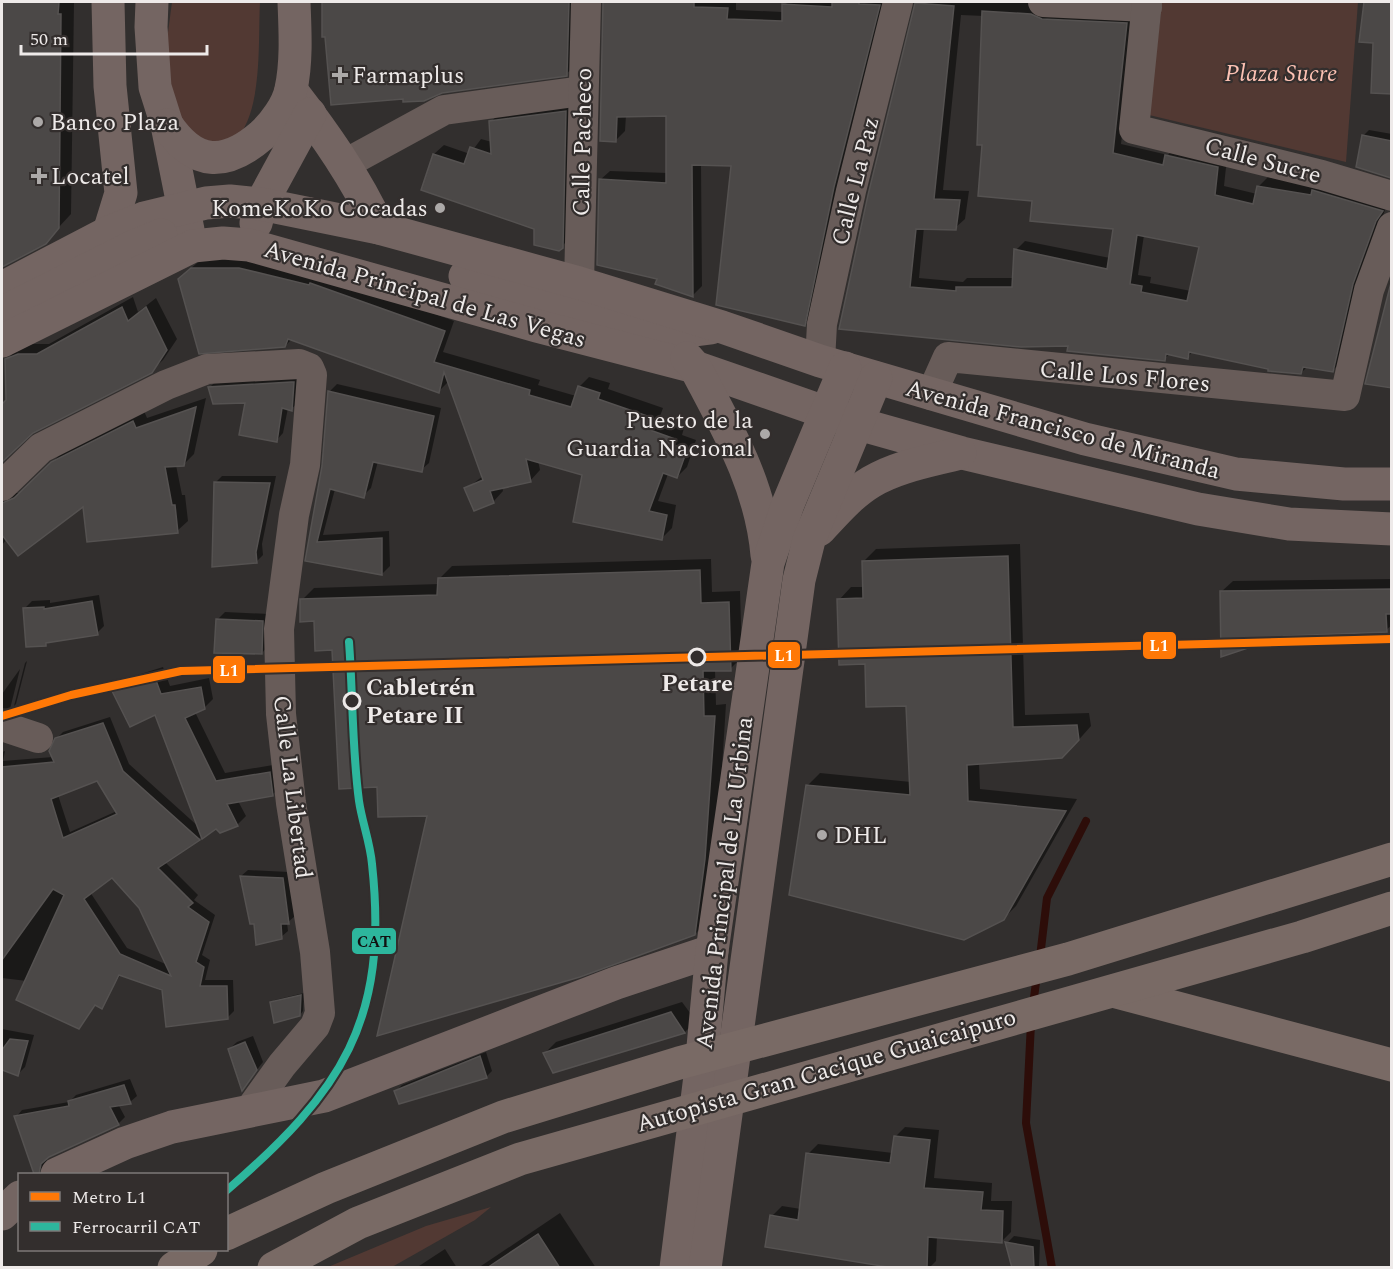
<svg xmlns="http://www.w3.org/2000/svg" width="1393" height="1269" viewBox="0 0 1393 1269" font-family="Spectral,serif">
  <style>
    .green { fill: #523933 }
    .shadow { fill: #0007; fill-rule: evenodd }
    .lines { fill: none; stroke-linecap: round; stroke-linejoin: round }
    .stream { stroke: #2d0d09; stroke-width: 8 }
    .building { fill: #4b4847; stroke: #555251; stroke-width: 1.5; fill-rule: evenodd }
    .street { stroke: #685c59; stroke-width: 30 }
    .secondary { stroke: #746562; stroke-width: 33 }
    .highway { stroke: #796a65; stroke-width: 33 }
    .rail-1-casing { stroke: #332e2d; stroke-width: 12 }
    .rail-1 { stroke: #2db69d; stroke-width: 8 }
    .metro-1-casing { stroke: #332e2d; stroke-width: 12 }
    .metro-1 { stroke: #ff7806; stroke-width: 8 }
    .poi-dot { fill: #aca9a8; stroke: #332e2d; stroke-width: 2 }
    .stop-dot { fill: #332e2d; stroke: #eeeae9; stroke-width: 3 }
    .labels { text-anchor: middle; stroke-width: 4.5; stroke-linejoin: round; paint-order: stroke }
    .park-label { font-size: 24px; font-style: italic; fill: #fcc1b3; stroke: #332e2d }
    .poi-label { font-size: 24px; fill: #eeeae9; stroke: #332e2d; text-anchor: start }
    .street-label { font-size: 24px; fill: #eeeae9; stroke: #332e2d }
    .stop-label { font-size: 24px; font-weight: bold; fill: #eeeae9; stroke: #332e2d }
    .line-badge { stroke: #332e2d; stroke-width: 2 }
    .badge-label { font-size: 16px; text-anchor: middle; font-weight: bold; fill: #fff }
    .pale-badge-label { font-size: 16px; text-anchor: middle; font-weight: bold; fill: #111 }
  </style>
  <rect width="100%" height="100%" fill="#322f2e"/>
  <!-- green -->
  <g class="green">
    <path d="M172,2H260C258,39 263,107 238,137C232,144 213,148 204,151L174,120L167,40Z"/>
    <polygon points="1162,2 1358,2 1346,162 1149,115"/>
    <polygon points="491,1207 475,1220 392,1267 328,1267 426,1226"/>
  </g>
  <!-- shadow -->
  <g class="shadow">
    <polygon points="2,2 74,2 71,214 45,242 28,252 2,252"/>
    <polygon points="323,2 579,2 576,65 566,74 405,97 323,36"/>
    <polygon points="605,2 736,2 736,10 783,12 787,2 887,2 814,315 804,324 733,164 701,163 702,286 692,296 659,278 600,180 610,171 668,173 667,115 626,115 625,131 616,140 601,140"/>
    <path d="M919,2H1038L1136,14L1121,144L1168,155L1176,146L1227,158L1224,186L1257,194L1258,187L1268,177L1391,202L1385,210L1362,273L1342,361L1332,371L1308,366L1301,373L1193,351L1188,357L1171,353L1164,359L1070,344L841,328ZM961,15L984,16V144L1034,199L1114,228L1110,258L1025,241L1016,250L1014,278H967L963,282L919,278L924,227L955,228L965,219L969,191L943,190ZM1144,235L1201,246L1191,291L1150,283L1151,277L1138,275Z"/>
    <polygon points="575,102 571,237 559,249 536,228 434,154 444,145 470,154 481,139 492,142 491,122 500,112"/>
    <polygon points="1369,130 1392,134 1392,176 1357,166 1363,136"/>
    <polygon points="203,258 250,258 322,273 454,321 443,352 540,380 538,385 576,396 579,387 589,377 610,383 608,389 663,408 659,419 684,428 682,435 696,440 687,467 677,477 668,474 658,501 676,505 672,528 661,539 584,474 538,460 540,470 530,481 502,487 503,491 493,502 466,489 483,476 449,381 439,391 292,339 285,346 190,269"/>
    <polygon points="133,297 138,312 156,298 177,339 163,360 151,371 32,432 2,461 2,404 7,399 7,359 18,349 30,344 49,344"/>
    <polygon points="301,376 299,402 291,409 288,408 283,433 276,441 247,402 210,387 217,380"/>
    <polygon points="337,384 441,408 429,463 421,470 378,461 371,488 363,496 335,489 323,535 389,531 390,566 382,574 307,560 324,467 330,391"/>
    <polygon points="206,398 194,454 184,464 176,465 182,495 185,495 188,521 177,531 85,504 7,539 2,545 2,489 9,493 19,493 63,452 144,411 147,418"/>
    <polygon points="222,476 276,476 262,544 263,555 256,562 215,483"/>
    <polygon points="1020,544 1025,715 1089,713 1091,726 1075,744 979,763 980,789 1077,799 1016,906 1003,919 807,786 820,773 911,782 907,704 867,663 839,600 851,587 864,587 864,561 876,549"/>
    <polygon points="711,559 712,592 740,591 742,657 730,669 715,670 716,705 726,704 717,847 707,922 695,934 429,815 378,786 333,649 302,600 314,588 439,584 440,578 452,566"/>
    <polygon points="1392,579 1392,625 1386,630 1221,592 1233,581"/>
    <polygon points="99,595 104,626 97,633 49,641 46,645 25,608 32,601 50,600 50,603"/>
    <polygon points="225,612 269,614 269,645 262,653 218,619"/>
    <polygon points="27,661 16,704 14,706 25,663"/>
    <path d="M163,667L170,686L209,678L213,699L204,708L195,712L225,773L279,764L281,786L272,795L238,801L246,816L237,825L216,827L165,862L198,895L194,900L215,915L202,955L210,960L205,980H233L234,1011L227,1018L121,974L110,991L2,978V752L5,751L3,761L53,757L56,739L63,732L110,717L129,764L200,828L156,713L113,689L122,680ZM98,779L117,811L70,832L58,795ZM112,876L140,907L168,965L127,948L90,892Z"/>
    <polygon points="20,669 10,709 2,708 2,694"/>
    <polygon points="248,870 289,872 295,916 287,923 288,931 281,937 252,922 241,876"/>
    <polygon points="304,993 303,1011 300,1015 272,1003 275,1000"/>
    <polygon points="682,1002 696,1021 685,1032 554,1071 545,1053 556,1042"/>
    <polygon points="2,1029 34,1035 25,1067 18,1074 2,1069"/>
    <polygon points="253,1036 263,1062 242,1089 229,1049 237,1042"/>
    <polygon points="486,1052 492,1071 486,1077 396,1091 402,1085"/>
    <polygon points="130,1079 137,1096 130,1102 118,1104 125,1117 118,1124 48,1156 45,1166 38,1173 16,1117 22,1110 69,1102 76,1095"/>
    <polygon points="905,1127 939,1130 934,1178 992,1183 991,1201 1012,1201 1011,1232 1001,1242 937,1236 936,1261 929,1268 903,1268 772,1216 782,1206 801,1209 808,1154 818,1144 893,1153 895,1137"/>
    <polygon points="560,1213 596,1268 478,1268"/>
    <polygon points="1014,1236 1040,1240 1039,1268 1013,1268 1007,1243"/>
    <polygon points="445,1249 457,1268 416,1268"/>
  </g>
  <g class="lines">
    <!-- stream -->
    <g class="stream">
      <polyline points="1040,957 1047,898 1086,821"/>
      <polyline points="1033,1005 1037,975"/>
      <polyline points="1031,1023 1026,1123 1052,1268"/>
    </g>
  </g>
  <!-- building -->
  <g class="building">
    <polygon points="2,2 59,2 58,14 61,14 59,228 46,244 2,267"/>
    <polygon points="322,2 569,2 567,76 442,93 424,101 403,102 403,99 331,105 325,37 322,37"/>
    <polygon points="603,2 694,2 694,7 728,8 727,19 782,21 782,4 832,7 832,2 859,2 859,4 880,5 834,187 805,326 716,305 731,166 692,165 693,297 655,284 657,279 597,265 599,179 666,183 666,116 617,117 616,142 600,141"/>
    <polygon points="1364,2 1392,2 1392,94 1371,93 1373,43 1359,42"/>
    <path d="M915,3L954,6L934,199L960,200L956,230L916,229L910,287L956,291V287H1012L1014,249L1107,269L1113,229L1030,221L1032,201L978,196L982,145H977L982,11L1031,14L1042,19L1127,23L1113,153L1163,165L1165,155L1218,167L1215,195L1253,204L1257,186L1311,195L1312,190L1383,211L1376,221L1353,284L1333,372L1303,367L1301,374L1268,371V369L1189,352L1188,359L1166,354L1165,361L1067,351L1068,346L1021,347L839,329L868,195ZM1137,235L1199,247L1187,301L1141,292L1142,286L1130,284Z"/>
    <polygon points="566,111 563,248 559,251 534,245 534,229 421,190 433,154 464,164 470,147 491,154 489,121"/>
    <polygon points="1362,135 1392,141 1391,178 1356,167"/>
    <polygon points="191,268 239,268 309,285 310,283 445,331 434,362 530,390 529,395 571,407 578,386 600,393 598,399 653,418 650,430 675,439 673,445 687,450 677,478 663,473 649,511 667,515 662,540 573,522 582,475 526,459 531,482 490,491 494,503 474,511 464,488 483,480 444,372 439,393 288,339 285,347 199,354 178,279"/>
    <polygon points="1392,279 1392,388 1365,384"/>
    <polygon points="122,307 128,321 146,307 167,350 152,373 33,433 2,462 2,404 6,400 5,359 18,354 37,354"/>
    <polygon points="291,382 294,382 292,411 282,408 277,442 239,435 245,403 213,404 208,387"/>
    <polygon points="328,391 434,416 422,472 373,462 364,498 330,489 317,542 382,538 382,575 305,561 322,466"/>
    <polygon points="196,407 184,466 165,467 172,505 175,505 178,533 87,542 83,507 18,556 2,535 2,503 14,498 51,462 133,421 136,428"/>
    <polygon points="214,482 270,483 256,552 257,563 212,567"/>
    <polygon points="1008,556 1013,727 1077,725 1079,740 1062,758 967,765 968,801 1066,811 1004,920 964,940 789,895 806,785 910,795 906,706 866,707 865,664 839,665 837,599 863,598 862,561"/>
    <polygon points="700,570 701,603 729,602 731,671 703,671 704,716 715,716 705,859 695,935 580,977 377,1036 427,816 378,817 377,787 339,789 332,650 315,651 314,621 300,622 300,599 437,595 438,578"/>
    <polygon points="1392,589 1392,614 1386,614 1387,632 1284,636 1221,657 1220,591"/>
    <polygon points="92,601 98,635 46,643 46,646 26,647 23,608 44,607 44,609"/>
    <polygon points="216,619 263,621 262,654 214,653"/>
    <polygon points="154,675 161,694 201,687 205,709 185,718 216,781 270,772 273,796 227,804 238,826 220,833 216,829 202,839 155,715 130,727 111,689"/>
    <path d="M103,723L123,771L200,840L158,868L193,903L188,907L209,922L196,962L204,967L200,986H227L228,1019L166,1027L162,990L119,975L102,1009L95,1005L79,1029L16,1000L64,895L53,889L2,960V767L54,762L49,751L55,738ZM97,781L117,814L63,838L51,799ZM112,878L139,908L171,976L120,954L84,899Z"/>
    <polygon points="240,876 283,878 289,924 281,924 282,939 256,945 254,924 250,924"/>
    <polygon points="301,995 300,1016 274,1023 270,1002"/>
    <polygon points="671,1012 685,1033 553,1073 543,1053"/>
    <polygon points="10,1039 28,1041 18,1076 2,1070 2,1050"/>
    <polygon points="245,1042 257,1070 242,1091 228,1049"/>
    <polygon points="480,1056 487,1078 399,1104 394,1091"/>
    <polygon points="124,1085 131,1104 110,1107 119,1125 49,1157 41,1164 39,1174 34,1174 14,1116 69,1106 68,1101"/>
    <polygon points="894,1136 930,1140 924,1188 983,1192 981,1210 1003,1211 1002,1243 928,1237 927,1268 894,1268 765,1247 770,1215 798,1220 806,1153 890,1163"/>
    <polygon points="538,1234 560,1268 487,1268"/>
    <polygon points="1005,1242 1033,1247 1034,1268 1012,1268"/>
  </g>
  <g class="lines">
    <!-- street -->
    <g class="street">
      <polyline points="1043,2 1147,7"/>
      <polyline points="1147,2 1134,129 1322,175 1392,196"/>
      <polyline points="345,164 444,110 582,91"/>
      <polyline points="579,283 586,2"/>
      <polyline points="820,361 822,324 851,191 898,2"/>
      <polyline points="931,395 948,357 1345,396 1369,290 1392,227"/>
      <polyline points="2,486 41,448 166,385 207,369 299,364 309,368 312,375 305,465 294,515 279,629 281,714 291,803 315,952 320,1013 315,1026 282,1065 249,1111"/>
      <polyline points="2,726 38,738"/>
    </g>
    <!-- secondary -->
    <g class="secondary">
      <polyline points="108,2 110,86 121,193 109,232"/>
      <polyline points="152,2 151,27 155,87 167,125 188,230"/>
      <path d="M291,90C325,134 356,178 379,228"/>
      <path d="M167,125C195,166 225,167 262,135C274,124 288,105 291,89C297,61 295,29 294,2"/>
      <polyline points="256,223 261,204 310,114"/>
      <polyline points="465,276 664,334 711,328"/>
      <polyline points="2,288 109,232 144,218 206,203 230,201 261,204 379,228 579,283 722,327 820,361 1085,439 1236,474 1344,484 1392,484"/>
      <polyline points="2,313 132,247 161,235"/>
      <polyline points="2,341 193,246 223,243 249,245 537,326 695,367 859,424 962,453 1198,509 1289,524 1392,529"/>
      <path d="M687,358L695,367C727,428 761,485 767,555"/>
      <path d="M819,530C835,513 851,494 871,482C898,466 930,461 960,453"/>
      <polyline points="57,1174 125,1143 172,1127 324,1096 616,983 712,951"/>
      <polyline points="2,1214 20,1197"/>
      <polyline points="676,1268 701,1068 712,951 768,563 788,504 845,368"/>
      <polyline points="705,1268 799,580 809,540 876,378"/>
    </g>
    <!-- highway -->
    <g class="highway">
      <polyline points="1113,991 1392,1065"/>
      <polyline points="226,1234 326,1188 503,1117 679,1063 1068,959 1392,859"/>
      <polyline points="174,1268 201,1250"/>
      <polyline points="274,1268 358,1223 520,1159 1302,937 1392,908"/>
    </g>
    <defs>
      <path id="rail-1" d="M226,1191C342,1091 389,1021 372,864C370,842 362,822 359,801C352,749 353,695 349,642"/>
    </defs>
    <!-- rail-1 casing -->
    <use href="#rail-1" class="rail-1-casing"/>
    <!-- rail-1 -->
    <use href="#rail-1" class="rail-1"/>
    <defs>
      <polyline id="metro-1" points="2,716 71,695 181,671 1392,639"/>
    </defs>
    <!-- metro-1 casing -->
    <use href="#metro-1" class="metro-1-casing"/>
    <!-- metro-1 -->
    <use href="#metro-1" class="metro-1"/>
  </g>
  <!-- markers -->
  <g class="poi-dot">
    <path d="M337 66h6v6h6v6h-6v6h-6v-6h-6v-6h6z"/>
    <circle cx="38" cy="122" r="6"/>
    <path d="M36 167h6v6h6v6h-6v6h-6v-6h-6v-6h6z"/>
    <circle cx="440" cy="208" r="6"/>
    <circle cx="765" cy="434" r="6"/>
    <circle cx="822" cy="835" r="6"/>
  </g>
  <g class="stop-dot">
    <circle cx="697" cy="657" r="8"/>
    <circle cx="352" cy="701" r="8"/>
  </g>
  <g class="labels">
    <!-- park labels -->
    <g class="park-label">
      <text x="1281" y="81">Plaza Sucre</text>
    </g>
    <!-- poi labels -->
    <g class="poi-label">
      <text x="352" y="83">Farmaplus</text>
      <text x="50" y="130">Banco Plaza</text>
      <text x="51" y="184">Locatel</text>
      <text x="428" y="216" text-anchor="end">KomeKoKo Cocadas</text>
      <text x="753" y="428" text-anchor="end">Puesto de la<tspan x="753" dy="28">Guardia Nacional</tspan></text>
      <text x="834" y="843">DHL</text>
    </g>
    <!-- street labels -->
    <g class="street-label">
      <text transform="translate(582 142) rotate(-89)" y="8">Calle Pacheco</text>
      <text transform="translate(1263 160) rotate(15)" y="8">Calle Sucre</text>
      <text transform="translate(855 181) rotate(-76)" y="8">Calle La Paz</text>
      <text transform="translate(425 294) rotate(16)" y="8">Avenida Principal de Las Vegas</text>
      <text transform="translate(1125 376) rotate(5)" y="8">Calle Los Flores</text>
      <text transform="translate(1063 429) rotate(15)" y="8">Avenida Francisco de Miranda</text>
      <text transform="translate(293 787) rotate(83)" y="8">Calle La Libertad</text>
      <text transform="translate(724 883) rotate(-83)" y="8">Avenida Principal de La Urbina</text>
      <text transform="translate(826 1070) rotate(-16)" y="8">Autopista Gran Cacique Guaicaipuro</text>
    </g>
    <!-- stop labels -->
    <g class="stop-label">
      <text x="697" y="691">Petare</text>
      <text x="366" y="695" text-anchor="start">Cabletrén<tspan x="366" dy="28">Petare II</tspan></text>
    </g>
  </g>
  <g class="line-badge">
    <rect x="1142" y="631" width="35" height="29" rx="6" fill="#ff7806"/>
    <rect x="767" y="641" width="34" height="28" rx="6" fill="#ff7806"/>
    <rect x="212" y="655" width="34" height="29" rx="6" fill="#ff7806"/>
    <rect x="351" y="927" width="46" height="28" rx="6" fill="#2db69d"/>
  </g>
  <g class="badge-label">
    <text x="1159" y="651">L1</text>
    <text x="784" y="661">L1</text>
    <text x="229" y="676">L1</text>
  </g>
  <g class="pale-badge-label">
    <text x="374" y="947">CAT</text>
  </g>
  <!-- border -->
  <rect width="1393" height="1269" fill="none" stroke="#eeeae9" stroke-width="6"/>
  <!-- legend -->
  <rect x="18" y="1173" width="210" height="78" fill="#332e2d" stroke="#7e7978" stroke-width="1.5"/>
  <rect x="30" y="1192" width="30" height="9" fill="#ff7806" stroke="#7e7978" stroke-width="1.5"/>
  <text x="72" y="1203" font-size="18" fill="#eeeae9">Metro L1</text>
  <rect x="30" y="1222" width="30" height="9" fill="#2db69d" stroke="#7e7978" stroke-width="1.5"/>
  <text x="72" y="1233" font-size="18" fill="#eeeae9">Ferrocarril CAT</text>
  <!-- scale -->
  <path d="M21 45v9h186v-9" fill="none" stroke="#eeeae9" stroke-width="3"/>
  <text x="30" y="45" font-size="18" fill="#eeeae9" stroke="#332e2d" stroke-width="4.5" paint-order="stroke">50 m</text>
</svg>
